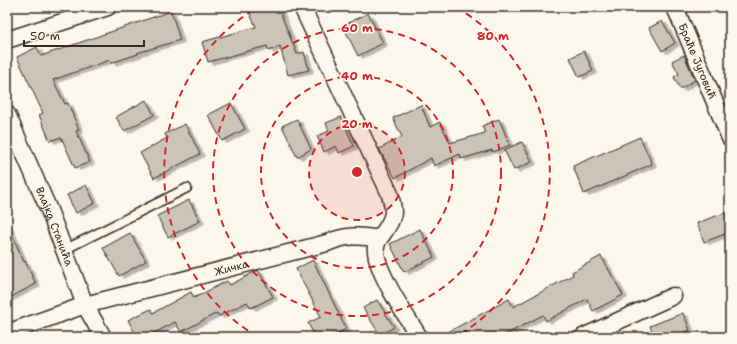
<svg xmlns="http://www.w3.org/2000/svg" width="737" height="344" viewBox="0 0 737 344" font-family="'Shantell Sans',sans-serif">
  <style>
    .building { fill: #ccc4b9; stroke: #3b2a1e; filter: url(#shadow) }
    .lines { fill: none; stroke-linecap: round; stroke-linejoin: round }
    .lane-casing { stroke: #3b2a1e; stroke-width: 11 }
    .street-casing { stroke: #3b2a1e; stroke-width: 19 }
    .lane { stroke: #fbf7ec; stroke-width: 8 }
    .street { stroke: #fbf7ec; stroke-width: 16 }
    .ring { fill: none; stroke: #d62828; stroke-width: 2; stroke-dasharray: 7 5 }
    .labels { text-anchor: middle; stroke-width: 3.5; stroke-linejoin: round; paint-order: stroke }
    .street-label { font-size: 11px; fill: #3b2a1e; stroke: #fbf7ec }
    .centre { fill: #d62828; stroke: #fbf7ec; stroke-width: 2 }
    .ring-label { font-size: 12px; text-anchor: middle; font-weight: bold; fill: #d62828; stroke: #fbf7ec; stroke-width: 3.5; stroke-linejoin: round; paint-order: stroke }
  </style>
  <defs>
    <filter id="shadow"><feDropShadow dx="4.5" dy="2.5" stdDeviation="0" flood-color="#0004"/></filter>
  </defs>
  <rect width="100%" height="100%" fill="#fbf7ec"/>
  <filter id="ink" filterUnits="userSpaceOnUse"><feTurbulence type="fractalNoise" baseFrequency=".025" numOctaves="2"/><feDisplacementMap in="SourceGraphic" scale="8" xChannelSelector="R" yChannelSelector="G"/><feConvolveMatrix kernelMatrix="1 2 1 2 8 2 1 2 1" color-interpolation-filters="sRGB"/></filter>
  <g filter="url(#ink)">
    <!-- building -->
    <g class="building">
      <polygon points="247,7 278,7 297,54 304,52 309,70 288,75 280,46 269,51 267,46 208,62 202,42 256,27"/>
      <polygon points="171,11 180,40 137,53 138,54 111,63 110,60 53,80 65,104 68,103 79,130 76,131 90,162 75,168 61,137 50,141 39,115 43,113 17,57 37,47 41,56"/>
      <polygon points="368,13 383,43 358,56 343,26"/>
      <polygon points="662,21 675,43 662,51 649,28"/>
      <polygon points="584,51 593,71 579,77 570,58"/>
      <polygon points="684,55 695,80 680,89 674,77 679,74 672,61"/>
      <polygon points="146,100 154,115 124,131 116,117"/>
      <polygon points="231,103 245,129 222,141 208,115"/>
      <polygon points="421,105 430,127 440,122 450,143 485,133 482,126 499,119 510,145 493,152 492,150 461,159 460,154 434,166 431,158 395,178 379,149 402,137 393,118"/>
      <polygon points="341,117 354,146 339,153 336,146 324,152 317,136 329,131 326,123"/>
      <polygon points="297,119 311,149 297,157 282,126"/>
      <polygon points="185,124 200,154 154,178 140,153 167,138 165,134"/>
      <polygon points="640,137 652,164 584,194 573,166"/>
      <polygon points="522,142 532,162 514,170 504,150"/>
      <polygon points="86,185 95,203 76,213 67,195"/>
      <polygon points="189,200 200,221 168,237 157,216"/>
      <polygon points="730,211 730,232 704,242 697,223"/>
      <polygon points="7,223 24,262 25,261 36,284 7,299"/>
      <polygon points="420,229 434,257 404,272 390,244"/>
      <polygon points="130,233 146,261 119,276 103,248"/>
      <polygon points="601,256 623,295 593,311 587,299 546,321 543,315 501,337 439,337 509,299 513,307 573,275 572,272"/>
      <polygon points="313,260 346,329 329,337 315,337 308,323 321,317 296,269"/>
      <polygon points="258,270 273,297 251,308 247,302 219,316 217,313 181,332 175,322 147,337 137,337 128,320 151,309 153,313 191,292 194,298 227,281 230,285"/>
      <polygon points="377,300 394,327 380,335 363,308"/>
      <polygon points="683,313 690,330 672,337 654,337 650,326"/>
    </g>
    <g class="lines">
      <defs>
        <polyline id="lane" points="64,250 187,188"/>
        <g id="street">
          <path d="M302,7L389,192C396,213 394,218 382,235C379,238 377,242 376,246C373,268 407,317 419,337"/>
          <path id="s1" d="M674,7L677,12L730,138"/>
          <polyline points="7,40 108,7"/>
          <path id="s2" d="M7,114L49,210L85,305L103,337"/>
          <path id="s3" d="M7,333L85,305L327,243C345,235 360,235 379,239"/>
          <polyline points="583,337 673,296"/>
        </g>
      </defs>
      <!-- lane casing -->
      <use href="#lane" class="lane-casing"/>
      <!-- street casing -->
      <use href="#street" class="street-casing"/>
      <!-- lane -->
      <use href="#lane" class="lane"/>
      <!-- street -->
      <use href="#street" class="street"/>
    </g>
  </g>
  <!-- distance rings -->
  <circle cx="357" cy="172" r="48" fill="#d62828" fill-opacity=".12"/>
  <g class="ring">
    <circle cx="357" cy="172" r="48"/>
    <circle cx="357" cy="172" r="96"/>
    <circle cx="357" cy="172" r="144"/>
    <path d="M258 337A192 192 0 0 1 258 7M456 7A192 192 0 0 1 456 337"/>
  </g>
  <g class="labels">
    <!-- street labels -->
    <g class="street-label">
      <text dy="4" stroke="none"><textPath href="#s1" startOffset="59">Браће Југовић</textPath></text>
      <text dy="4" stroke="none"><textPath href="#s2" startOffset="122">Влајка Станића</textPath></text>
      <text dy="4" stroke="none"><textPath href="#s3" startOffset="234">Жичка</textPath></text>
    </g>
  </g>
  <circle cx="357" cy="172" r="6" class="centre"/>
  <g class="ring-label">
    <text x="357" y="32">60 m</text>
    <text x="493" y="40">80 m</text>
    <text x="357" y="80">40 m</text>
    <text x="357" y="128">20 m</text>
  </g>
  <!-- margin -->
  <rect width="737" height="344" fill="none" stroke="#fbf7ec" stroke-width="24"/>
  <rect x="12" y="12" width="713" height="320" fill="none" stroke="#3b2a1e" stroke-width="1.5" filter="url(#ink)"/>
  <!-- scale -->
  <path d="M24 40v6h120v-6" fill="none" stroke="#3b2a1e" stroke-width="2"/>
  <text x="30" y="40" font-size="12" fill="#3b2a1e" stroke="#fbf7ec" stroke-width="3" paint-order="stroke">50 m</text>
</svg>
